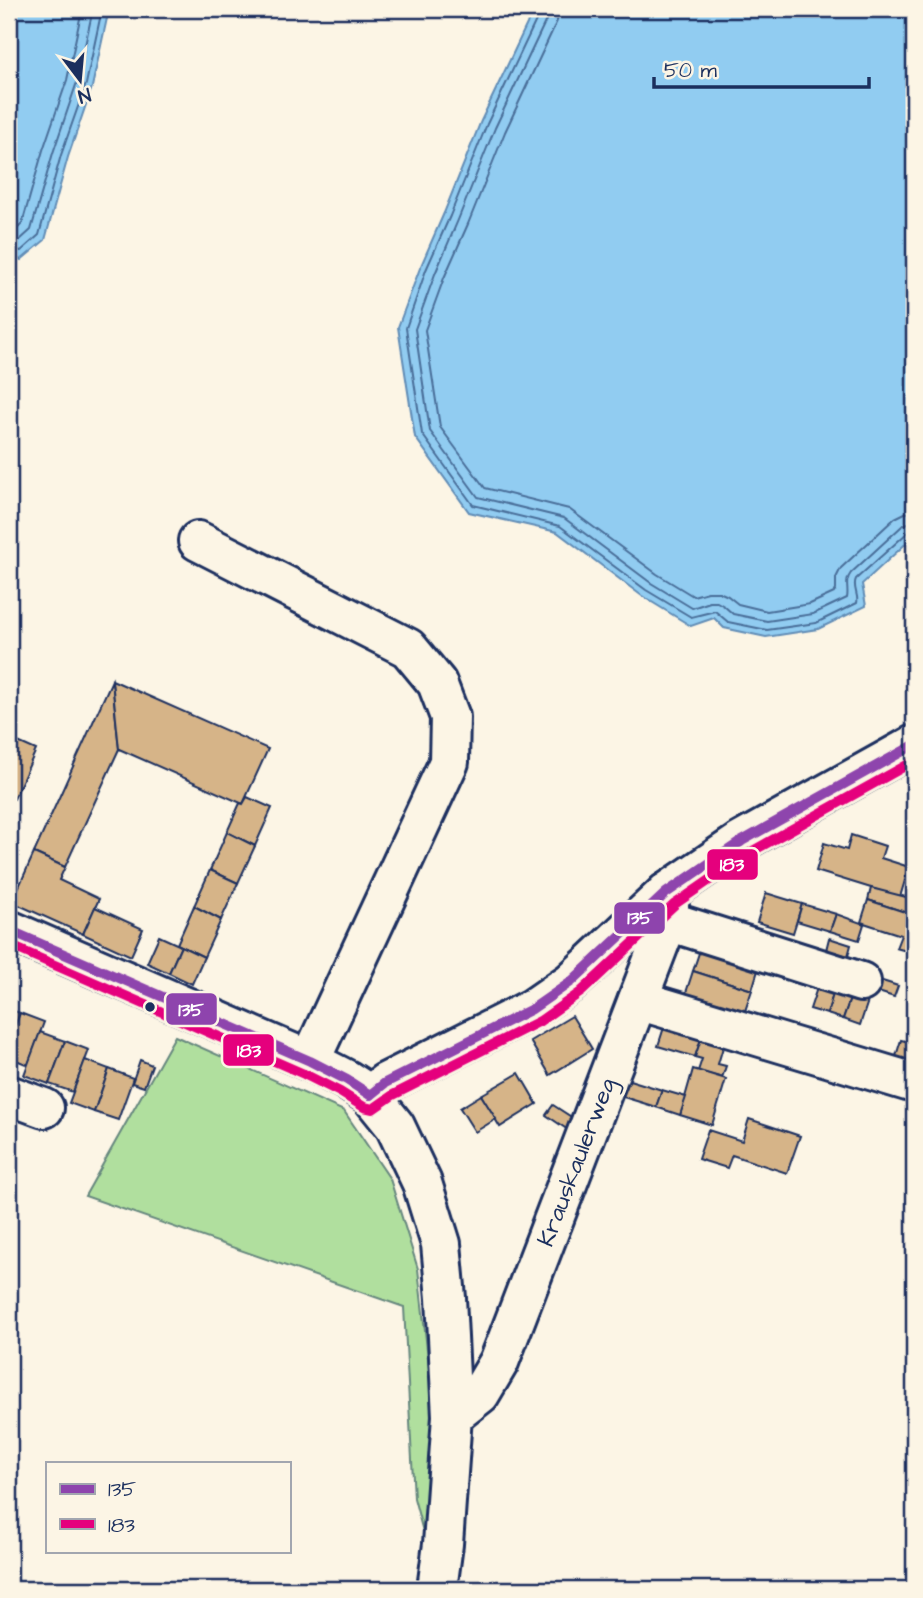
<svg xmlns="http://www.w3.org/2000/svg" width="923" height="1598" viewBox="0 0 923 1598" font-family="'Architects Daughter',sans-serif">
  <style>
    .green { fill: #b0df9e; stroke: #66877e; stroke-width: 2 }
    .water { fill: #91ccf1; stroke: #628db6; stroke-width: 2 }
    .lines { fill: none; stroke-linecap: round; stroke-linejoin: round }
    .shore { stroke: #4a6e99; stroke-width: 2 }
    .building { fill: #d6b488; stroke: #1b2f5e; stroke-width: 2 }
    .minor-casing { stroke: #1b2f5e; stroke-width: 44 }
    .minor { stroke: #fcf5e5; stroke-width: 38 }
    .bus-1-casing { stroke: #fcf5e5; stroke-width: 16 }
    .bus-2-casing { stroke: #fcf5e5; stroke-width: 16 }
    .bus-1 { stroke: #8e44ad; stroke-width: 10 }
    .bus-2 { stroke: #e5007d; stroke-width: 10 }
    .bus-dot { fill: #1b2f5e; stroke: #fcf5e5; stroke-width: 2.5 }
    .labels { text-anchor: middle; stroke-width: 6; stroke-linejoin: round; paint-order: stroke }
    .street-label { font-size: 24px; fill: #1b2f5e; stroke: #fcf5e5 }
    .line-badge { stroke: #fcf5e5; stroke-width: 2.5 }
    .badge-label { font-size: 19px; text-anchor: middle; font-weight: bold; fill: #fff }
  </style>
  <rect width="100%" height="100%" fill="#fcf5e5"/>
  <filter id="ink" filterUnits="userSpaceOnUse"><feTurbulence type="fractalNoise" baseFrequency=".0143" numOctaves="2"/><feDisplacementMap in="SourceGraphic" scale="14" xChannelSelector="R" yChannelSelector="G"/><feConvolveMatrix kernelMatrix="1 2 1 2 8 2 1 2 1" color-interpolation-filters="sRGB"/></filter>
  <g filter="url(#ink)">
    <!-- green -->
    <polygon class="green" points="175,1036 344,1111 390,1179 418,1269 435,1421 426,1543 414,1498 404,1307 85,1196"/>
    <!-- water -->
    <g class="water">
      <polygon points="9,9 109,9 92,87 68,157 45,240 21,260 9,254"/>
      <polygon points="534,9 914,9 914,536 862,584 866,606 818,629 766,637 724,628 714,618 691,626 642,596 557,532 469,512 415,437 398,327 420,268 444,213 481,121"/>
    </g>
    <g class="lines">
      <!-- shore -->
      <g class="shore">
        <path d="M539,9V14L487,124L450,216L426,270L406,328L422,434L473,505L560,526L646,590L691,617L715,611L728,622L767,630L816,623L857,603C859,595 852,587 856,579L907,533L914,531"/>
        <path d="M548,9L547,18L495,128L458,220L435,274L415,329L430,431L478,497L564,518L651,583L692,608L710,602H717L724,606L733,614L767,621L813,614L847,598C849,589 844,582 851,573L902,526L908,523L914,522"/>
        <polyline points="559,9 557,21 505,132 468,224 444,278 425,330 440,427 485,488 569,509 657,574 693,596 708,592 719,592 728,596 738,604 767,611 810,604 834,593 836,590 836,578 841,568 895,518 905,513 914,512"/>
        <polyline points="9,229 17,229 22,224 43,150 67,80 82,9"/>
        <polyline points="9,239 20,240 31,230 53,153 77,82 93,9"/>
        <polyline points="9,248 21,251 39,235 61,155 86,84 102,9"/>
      </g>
    </g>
    <!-- building -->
    <g class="building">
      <polygon points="112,680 119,749 65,867 34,853"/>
      <polygon points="112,680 268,749 243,804 119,749"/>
      <polygon points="9,738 36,750 14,799 9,797"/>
      <polygon points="247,797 272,808 255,846 227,832 240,803 243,804"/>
      <polygon points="227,832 255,846 238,883 210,870"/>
      <polygon points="851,835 885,846 881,858 909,867 900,897 816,871 824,843 847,850"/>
      <polygon points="34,853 65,867 59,880 99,899 83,934 12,902"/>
      <polygon points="210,870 238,883 221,920 194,906"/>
      <polygon points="871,888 914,899 914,915 868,900"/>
      <polygon points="766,893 802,904 793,933 757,922"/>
      <polygon points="868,900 914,915 914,938 910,952 896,948 901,935 861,922"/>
      <polygon points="802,904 836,914 830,931 797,921"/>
      <polygon points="194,906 221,920 204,957 177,944"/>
      <polygon points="95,907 143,929 131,956 83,934"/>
      <polygon points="836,914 864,924 859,940 830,931"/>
      <polygon points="159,936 181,946 169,973 147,963"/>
      <polygon points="704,938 762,957 752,990 693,971"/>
      <polygon points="829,938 851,945 848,956 826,950"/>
      <polygon points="181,946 204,957 192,984 169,973"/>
      <polygon points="693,971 752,990 741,1023 682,1005"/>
      <polygon points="876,979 898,986 894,997 872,990"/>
      <polygon points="818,985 834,991 827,1014 810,1009"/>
      <polygon points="834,991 851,996 843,1019 827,1014"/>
      <polygon points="851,996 868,1001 860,1025 843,1019"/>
      <polygon points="9,1009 20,1013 9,1043"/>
      <polygon points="20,1013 44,1022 28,1065 9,1057 9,1043"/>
      <polygon points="572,1016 592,1049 550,1075 530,1041"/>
      <polygon points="667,1018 704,1030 695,1057 658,1046"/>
      <polygon points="704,1030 726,1037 718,1064 726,1066 722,1078 698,1071 702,1059 695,1057"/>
      <polygon points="40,1032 65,1041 49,1084 24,1075"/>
      <polygon points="901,1040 914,1043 914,1076 892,1069"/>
      <polygon points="65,1041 89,1050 73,1092 49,1084"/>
      <polygon points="85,1060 109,1069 94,1112 69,1103"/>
      <polygon points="140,1060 152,1065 144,1087 132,1083"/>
      <polygon points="109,1069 133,1078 118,1120 94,1112"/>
      <polygon points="693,1069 726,1079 712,1125 680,1115"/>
      <polygon points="519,1073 537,1104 500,1127 481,1095"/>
      <polygon points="623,1078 662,1090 656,1107 617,1095"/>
      <polygon points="662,1090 686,1097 680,1115 656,1107"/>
      <polygon points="481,1095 496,1119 475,1132 460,1108"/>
      <polygon points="553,1105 582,1124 577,1136 546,1115"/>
      <polygon points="749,1119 800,1136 787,1173 732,1155 727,1168 698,1159 708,1130 742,1141"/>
    </g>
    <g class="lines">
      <defs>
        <g id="minor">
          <polyline points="198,541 408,648 437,683 450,717 449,762 310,1061"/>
          <polyline points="668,921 861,982"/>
          <polyline points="9,930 310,1061 347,1080 370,1095 395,1126 422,1183 441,1244 446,1298 452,1416 443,1544 437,1589"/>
          <polyline points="638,1000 914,1083"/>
          <polyline points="9,1095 44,1108"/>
          <polyline points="370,1095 385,1083 532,1009 571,982 666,893 742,841 914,745"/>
          <polyline points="452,1416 480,1394 499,1362 668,921 669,906 666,893"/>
        </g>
      </defs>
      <!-- minor casing -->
      <use href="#minor" class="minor-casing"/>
      <!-- minor -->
      <use href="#minor" class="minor"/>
      <defs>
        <g id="bus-1">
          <polyline points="9,930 310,1061 347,1080 370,1095"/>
          <polyline points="370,1095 385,1083 532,1009 571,982 666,893 742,841 914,745"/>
        </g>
        <polyline id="bus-2" points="9,945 304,1074 340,1092 364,1107 373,1109 393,1095 540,1021 581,992 675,904 749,853 914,761"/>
      </defs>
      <!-- bus-1 casing -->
      <use href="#bus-1" class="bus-1-casing"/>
      <!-- bus-2 casing -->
      <use href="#bus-2" class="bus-2-casing"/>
      <!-- bus-1 -->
      <use href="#bus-1" class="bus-1"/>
      <!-- bus-2 -->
      <use href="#bus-2" class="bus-2"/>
    </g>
  </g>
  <!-- markers -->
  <circle class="bus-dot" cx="150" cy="1007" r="6"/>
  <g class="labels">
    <!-- street labels -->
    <g class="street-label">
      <text transform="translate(576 1162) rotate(-69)" y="8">Krauskaulerweg</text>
    </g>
  </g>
  <g class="line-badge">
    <rect x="706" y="848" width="53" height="33" rx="7" fill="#e5007d"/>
    <rect x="613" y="901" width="53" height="34" rx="7" fill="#8e44ad"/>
    <rect x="165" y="992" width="53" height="34" rx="7" fill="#8e44ad"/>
    <rect x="222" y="1033" width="53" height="34" rx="7" fill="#e5007d"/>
  </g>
  <g class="badge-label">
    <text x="732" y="871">183</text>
    <text x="640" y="924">135</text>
    <text x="191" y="1016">135</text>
    <text x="249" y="1057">183</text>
  </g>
  <!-- margin -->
  <rect width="923" height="1598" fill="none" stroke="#fcf5e5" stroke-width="35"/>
  <rect x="18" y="18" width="888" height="1563" fill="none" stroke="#1b2f5e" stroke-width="2.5" filter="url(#ink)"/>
  <!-- legend -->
  <rect x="46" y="1462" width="245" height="91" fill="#fcf5e5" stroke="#a2a6af" stroke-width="2"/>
  <rect x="60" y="1484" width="35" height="10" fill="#8e44ad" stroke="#a2a6af" stroke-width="2"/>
  <text x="108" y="1496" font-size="21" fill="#1b2f5e">135</text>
  <rect x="60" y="1519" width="35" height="10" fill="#e5007d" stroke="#a2a6af" stroke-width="2"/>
  <text x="108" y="1532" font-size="21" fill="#1b2f5e">183</text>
  <!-- north arrow -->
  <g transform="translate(80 80) rotate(164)" stroke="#fcf5e5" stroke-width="5" paint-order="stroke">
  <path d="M0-5L12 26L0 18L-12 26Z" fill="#1b2f5e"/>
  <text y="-10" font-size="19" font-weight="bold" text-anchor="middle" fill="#1b2f5e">N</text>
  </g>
  <!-- scale -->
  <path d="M654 77v10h215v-10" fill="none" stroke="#1b2f5e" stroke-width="3.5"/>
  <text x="664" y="77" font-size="21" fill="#1b2f5e" stroke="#fcf5e5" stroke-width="5" paint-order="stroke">50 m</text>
</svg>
